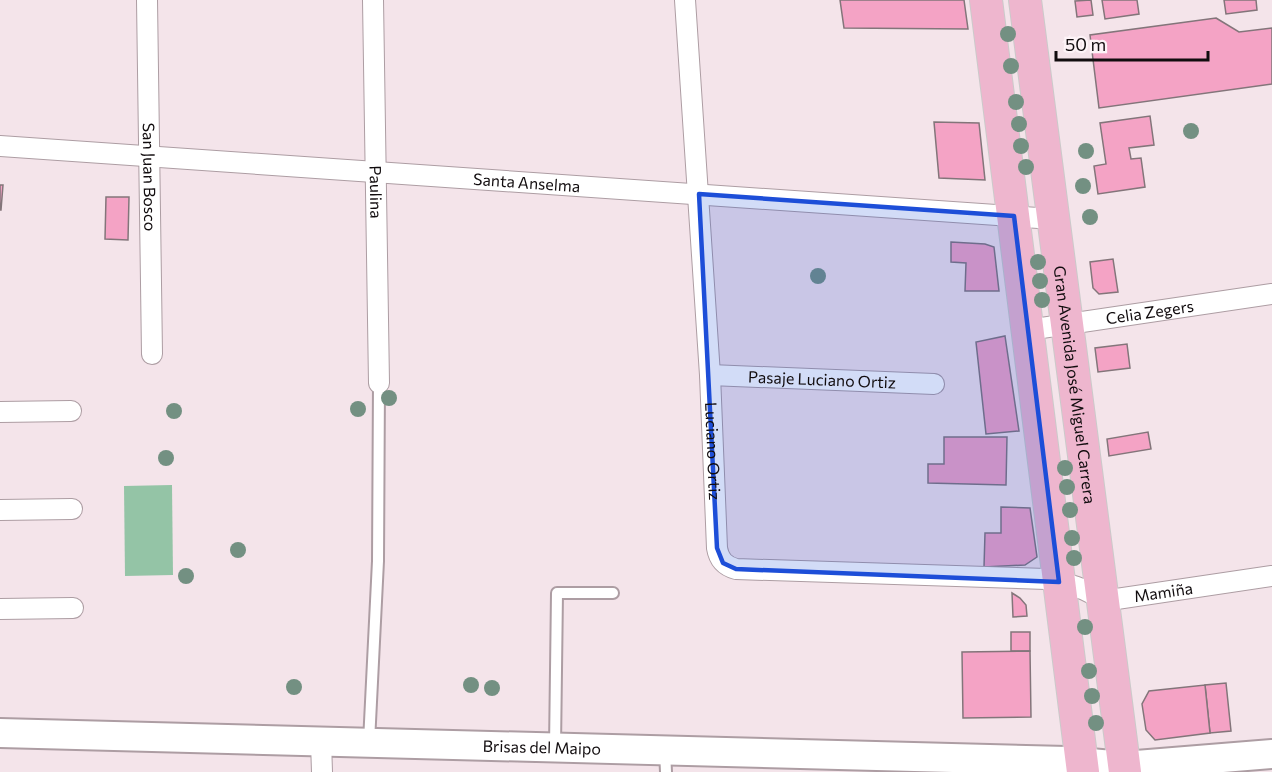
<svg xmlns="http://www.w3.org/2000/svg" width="1272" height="772" viewBox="0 0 1272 772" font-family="Commissioner,sans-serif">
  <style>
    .green { fill: #94c4a6 }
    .building { fill: #f4a3c5; stroke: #83757a; stroke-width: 1.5 }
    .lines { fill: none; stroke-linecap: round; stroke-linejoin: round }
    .lane-casing { stroke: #ad9da3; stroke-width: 14 }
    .street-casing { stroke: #ad9da3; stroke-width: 22 }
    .secondary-casing { stroke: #ad9da3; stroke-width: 32 }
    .primary-casing { stroke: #cbcaca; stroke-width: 34 }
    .lane { stroke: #fff; stroke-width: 10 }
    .street { stroke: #fff; stroke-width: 20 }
    .secondary { stroke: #fff; stroke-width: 28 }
    .primary { stroke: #eeb6ce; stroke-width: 32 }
    .tree { fill: #739082 }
    .marked { fill: #1d4ed8; fill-opacity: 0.2; stroke: #1d4ed8; stroke-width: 4.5; stroke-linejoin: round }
    .labels { text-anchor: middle; stroke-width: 4.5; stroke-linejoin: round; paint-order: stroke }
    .street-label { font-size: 16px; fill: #110c0e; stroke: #fdf3f7 }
  </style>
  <rect width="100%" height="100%" fill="#f4e4ea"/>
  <!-- green -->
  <polygon class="green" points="172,485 173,575 125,576 124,486"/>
  <!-- building -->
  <g class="building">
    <polygon points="840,0 964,0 968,29 844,28"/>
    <polygon points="1091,0 1093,15 1077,17 1075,1"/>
    <polygon points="1102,0 1137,0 1139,14 1105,19"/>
    <polygon points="1224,0 1256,0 1257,10 1226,14"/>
    <polygon points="1216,18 1239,32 1272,28 1272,84 1099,108 1090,35"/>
    <polygon points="1150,116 1154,145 1129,148 1131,159 1141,158 1145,187 1098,194 1094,166 1106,164 1100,123"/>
    <polygon points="934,122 979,123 985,180 939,178"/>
    <polygon points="0,185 3,185 1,210 0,210"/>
    <polygon points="106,197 129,197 128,240 105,239"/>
    <polygon points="951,242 985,244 994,247 999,291 965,291 966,263 951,262"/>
    <polygon points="1113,259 1118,292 1099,294 1093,288 1090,262"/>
    <polygon points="1005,336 1019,431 986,434 976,342"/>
    <polygon points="1127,344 1130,368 1098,372 1095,348"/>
    <polygon points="1148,432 1151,449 1109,456 1107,439"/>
    <polygon points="944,437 1007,437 1006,485 928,483 928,464 944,464"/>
    <polygon points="1001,507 1030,508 1037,557 1025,565 984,567 985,533 1001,533"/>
    <polygon points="1012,593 1020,598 1026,605 1027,616 1013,617"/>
    <rect x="1011" y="632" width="19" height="19"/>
    <polygon points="1030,651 1031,717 963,718 962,652"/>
    <polygon points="1226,683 1231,731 1210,733 1205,685"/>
    <polygon points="1205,685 1210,733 1155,740 1146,730 1142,704 1149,691"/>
  </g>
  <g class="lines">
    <defs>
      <g id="lane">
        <polyline points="369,742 378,561 379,383"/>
        <polyline points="555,747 557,593 613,593"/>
        <polyline points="665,751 666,772"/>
      </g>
      <g id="street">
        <path id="s1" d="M147,0L152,354"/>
        <path id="s2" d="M373,0L379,383"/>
        <path id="s3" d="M685,0L710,375L717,548C719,560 725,566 736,569L1046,579C1067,583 1086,588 1103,601L1272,576"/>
        <path id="s4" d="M0,146L1053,219"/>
        <path id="s5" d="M1028,330L1272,294"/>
        <path id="s6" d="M710,375L934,384"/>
        <polyline points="0,412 71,411"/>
        <polyline points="0,510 72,509"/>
        <polyline points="0,609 73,608"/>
        <polyline points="321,741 322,772"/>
      </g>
      <g id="secondary">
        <path id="s7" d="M0,733L1067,761L1124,766L1272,754"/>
      </g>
      <g id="primary">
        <polyline points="986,0 1083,772"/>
        <path id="s8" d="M1025,0L1125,772"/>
      </g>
    </defs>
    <!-- lane casing -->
    <use href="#lane" class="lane-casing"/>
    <!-- street casing -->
    <use href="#street" class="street-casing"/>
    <!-- secondary casing -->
    <use href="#secondary" class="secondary-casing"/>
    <!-- primary casing -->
    <use href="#primary" class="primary-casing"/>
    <!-- lane -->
    <use href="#lane" class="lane"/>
    <!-- street -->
    <use href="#street" class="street"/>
    <!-- secondary -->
    <use href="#secondary" class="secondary"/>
    <!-- primary -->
    <use href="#primary" class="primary"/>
  </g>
  <!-- trees -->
  <g class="tree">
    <circle cx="1008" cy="34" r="8"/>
    <circle cx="1011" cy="66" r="8"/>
    <circle cx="1016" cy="102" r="8"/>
    <circle cx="1019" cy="124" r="8"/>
    <circle cx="1191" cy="131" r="8"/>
    <circle cx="1021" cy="146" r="8"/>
    <circle cx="1086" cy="151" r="8"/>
    <circle cx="1026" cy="167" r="8"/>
    <circle cx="1083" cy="186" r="8"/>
    <circle cx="1090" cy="217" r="8"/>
    <circle cx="1038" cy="262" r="8"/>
    <circle cx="818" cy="276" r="8"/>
    <circle cx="1040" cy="281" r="8"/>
    <circle cx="1042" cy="300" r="8"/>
    <circle cx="389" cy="398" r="8"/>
    <circle cx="358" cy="409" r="8"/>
    <circle cx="174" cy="411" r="8"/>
    <circle cx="166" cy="458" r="8"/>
    <circle cx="1065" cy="468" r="8"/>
    <circle cx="1067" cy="487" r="8"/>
    <circle cx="1070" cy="510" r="8"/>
    <circle cx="1072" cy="538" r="8"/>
    <circle cx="238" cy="550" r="8"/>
    <circle cx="1074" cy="558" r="8"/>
    <circle cx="186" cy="576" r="8"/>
    <circle cx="1085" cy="627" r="8"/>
    <circle cx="1089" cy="671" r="8"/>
    <circle cx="471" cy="685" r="8"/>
    <circle cx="294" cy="687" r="8"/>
    <circle cx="492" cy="688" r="8"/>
    <circle cx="1092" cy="696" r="8"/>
    <circle cx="1096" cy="723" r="8"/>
  </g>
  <!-- marked area -->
  <path class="marked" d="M699,194L1014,216L1059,582L736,569L723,563L717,548Z"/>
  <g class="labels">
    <!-- street labels -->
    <g class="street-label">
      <text dy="6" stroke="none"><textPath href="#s1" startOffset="177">San Juan Bosco</textPath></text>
      <text dy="6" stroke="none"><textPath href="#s4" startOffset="528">Santa Anselma</textPath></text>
      <text dy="6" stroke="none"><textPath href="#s2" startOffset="192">Paulina</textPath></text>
      <text dy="6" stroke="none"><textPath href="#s5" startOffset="123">Celia Zegers</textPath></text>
      <text dy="6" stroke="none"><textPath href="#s6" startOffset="112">Pasaje Luciano Ortiz</textPath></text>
      <text dy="6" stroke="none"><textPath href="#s8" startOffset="388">Gran Avenida José Miguel Carrera</textPath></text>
      <text dy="6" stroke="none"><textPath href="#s3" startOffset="452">Luciano Ortiz</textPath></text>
      <text dy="6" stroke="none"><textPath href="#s3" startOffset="1012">Mamiña</textPath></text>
      <text dy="6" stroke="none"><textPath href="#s7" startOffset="542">Brisas del Maipo</textPath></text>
    </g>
  </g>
  <!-- scale -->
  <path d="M1056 51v9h152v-9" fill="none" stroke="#110c0e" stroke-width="3"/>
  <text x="1065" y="51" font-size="18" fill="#110c0e" stroke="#fdf3f7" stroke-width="4.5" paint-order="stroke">50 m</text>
</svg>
